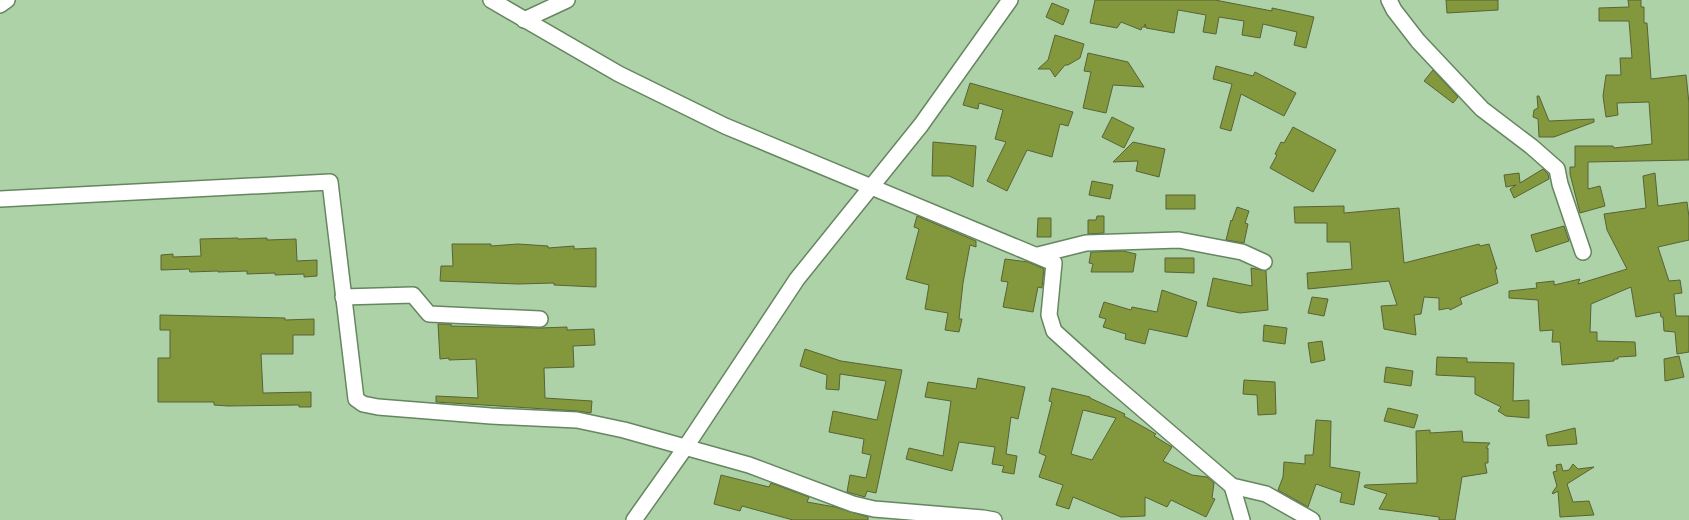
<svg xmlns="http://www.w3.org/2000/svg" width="1689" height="520" viewBox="0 0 1689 520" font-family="'Work Sans',sans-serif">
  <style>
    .building { fill: #83973c; stroke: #586336; fill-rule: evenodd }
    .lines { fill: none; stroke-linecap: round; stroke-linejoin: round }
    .minor-casing { stroke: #65865f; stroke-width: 18 }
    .minor { stroke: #fff; stroke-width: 15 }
  </style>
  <rect width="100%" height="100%" fill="#aed2a8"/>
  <!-- building -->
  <g class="building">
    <polygon points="1095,0 1215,0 1272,11 1272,8 1314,17 1306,48 1294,45 1297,32 1263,24 1260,38 1242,35 1244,21 1219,17 1216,34 1203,32 1206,15 1178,10 1174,33 1146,28 1145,24 1145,27 1142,27 1141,30 1121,22 1117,28 1090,23"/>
    <polygon points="1446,0 1498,0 1498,10 1447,13"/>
    <polygon points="1628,0 1641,0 1641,7 1644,7 1644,23 1647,23 1651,79 1686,75 1689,103 1689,160 1588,162 1588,189 1600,186 1605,206 1580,213 1570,174 1570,167 1575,167 1575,146 1613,146 1614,148 1652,144 1649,102 1617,103 1618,115 1606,117 1603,96 1606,75 1621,75 1620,58 1632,58 1629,21 1599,21 1599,8 1629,7"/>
    <polygon points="1052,3 1069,10 1063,25 1046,17"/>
    <polygon points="1055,35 1084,44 1080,58 1068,65 1065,65 1055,77 1050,69 1038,69 1048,60"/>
    <polygon points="1088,53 1128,62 1144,87 1113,85 1106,113 1083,108 1091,72 1084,71"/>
    <polygon points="1216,66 1253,76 1255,72 1296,93 1284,116 1241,94 1231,131 1220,128 1232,84 1213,79"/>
    <polygon points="1433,70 1458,97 1453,103 1424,81"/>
    <polygon points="970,83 1073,112 1068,126 1060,124 1052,157 1027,150 1007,191 987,181 1006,142 995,139 1003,110 979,103 978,109 963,105"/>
    <polygon points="1537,96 1539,96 1549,121 1594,119 1594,122 1554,137 1539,137 1538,119 1533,117 1534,110 1538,108"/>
    <polygon points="1112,117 1134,128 1124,148 1102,137"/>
    <polygon points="1293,127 1336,150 1313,192 1270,168 1277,155 1275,154 1281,142 1284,143"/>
    <polygon points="933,142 976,146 973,187 949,176 932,176"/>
    <polygon points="1133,142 1165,149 1159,177 1136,171 1138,161 1113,162"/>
    <polygon points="1543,169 1548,174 1549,179 1514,198 1510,189 1516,185 1506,187 1504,175 1519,173 1520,183"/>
    <polygon points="1655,173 1658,206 1687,202 1689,217 1689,240 1658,247 1669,281 1680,280 1682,293 1674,294 1676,316 1689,316 1689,352 1677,354 1675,332 1664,331 1663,317 1661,317 1660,312 1636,317 1631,287 1591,304 1590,332 1597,332 1597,341 1635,342 1636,356 1618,357 1618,359 1614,359 1614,361 1562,365 1560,342 1552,342 1553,330 1540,331 1538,300 1509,298 1509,291 1537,288 1536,283 1554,281 1554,285 1580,279 1578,284 1627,269 1607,230 1604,214 1646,208 1643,176"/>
    <polygon points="1092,181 1113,185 1110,199 1089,195"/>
    <rect x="1166" y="195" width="29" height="14"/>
    <polygon points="1344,206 1344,213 1399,208 1404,263 1479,244 1480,246 1489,244 1497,269 1495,269 1498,283 1460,298 1462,304 1450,310 1449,308 1439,310 1439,298 1424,297 1421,314 1414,315 1416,335 1384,329 1381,306 1397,305 1389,281 1308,289 1307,273 1352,269 1350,242 1327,242 1327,223 1295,223 1294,207"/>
    <polygon points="1237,207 1249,211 1245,223 1248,224 1244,243 1226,240 1231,220 1232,221"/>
    <polygon points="917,216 976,241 976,247 970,245 963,283 959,319 962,319 959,332 945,330 948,313 925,309 929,285 906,279 919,229 914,227"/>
    <polygon points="1097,216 1104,216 1104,233 1088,234 1088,220 1096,220"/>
    <polygon points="1038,218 1051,218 1051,237 1037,237"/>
    <polygon points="1564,226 1569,241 1536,252 1531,235"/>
    <polygon points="238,238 238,239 267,238 267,240 296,239 297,261 317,260 317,276 304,277 304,274 275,275 275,273 247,274 247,271 218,272 218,271 190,272 189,269 161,270 161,255 173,254 173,257 201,256 200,239"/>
    <polygon points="452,244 491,244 491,246 518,244 548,246 548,248 574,246 574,249 596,248 596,287 554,285 554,283 518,284 440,281 441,266 453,266"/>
    <polygon points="1123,251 1136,254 1133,272 1091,272 1093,264 1089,263 1091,252"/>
    <polygon points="1165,258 1194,258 1194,273 1165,272"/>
    <polygon points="1005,259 1028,262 1044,269 1042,288 1038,287 1033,312 1003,307 1008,282 1001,281"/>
    <polygon points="1251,268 1266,271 1268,310 1240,313 1207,306 1213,278 1252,286"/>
    <polygon points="1162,290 1197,302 1187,337 1149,329 1145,344 1125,339 1126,334 1103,327 1106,319 1099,317 1104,302 1131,310 1132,307 1157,312"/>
    <polygon points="1312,297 1328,299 1324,316 1308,313"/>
    <polygon points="160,315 285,318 285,320 314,319 314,335 293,335 293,354 261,354 263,393 311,392 311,407 299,407 299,405 228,406 214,405 214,402 158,402 158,358 170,358 170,330 160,330"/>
    <polygon points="438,324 451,324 451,326 540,328 567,327 567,330 594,329 595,345 573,346 574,367 544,368 545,398 592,401 591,413 577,411 436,402 436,396 478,398 476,359 449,360 449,358 440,359"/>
    <polygon points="1264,325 1287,328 1285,344 1263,341"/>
    <polygon points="1322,341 1325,360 1311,363 1308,343"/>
    <polygon points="805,349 841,361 902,370 876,493 867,491 865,497 847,492 850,475 866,478 871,455 862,453 864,439 829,432 833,411 877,420 886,381 840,374 839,390 826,389 827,375 800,366"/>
    <polygon points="1679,356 1684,377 1665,381 1664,359"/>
    <polygon points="1437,357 1467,358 1467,362 1514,363 1513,401 1529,400 1529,418 1506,416 1498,411 1501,407 1475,394 1475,377 1436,375"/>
    <polygon points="1386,367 1413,371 1411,386 1384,382"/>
    <polygon points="978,378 1025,387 1018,419 1011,417 1006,454 1017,456 1014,474 1002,472 1004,466 992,464 995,447 959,442 952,471 906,459 909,448 943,456 951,401 925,397 928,382 976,389"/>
    <polygon points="1244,380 1275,382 1276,414 1258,415 1257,395 1243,394"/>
    <path d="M1052,388L1090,397V398L1125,414L1124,416L1156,434L1154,436L1172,447L1163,461L1192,475L1207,477L1214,483L1212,498L1215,499L1206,517L1171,500L1167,507L1145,497V516L1121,517L1073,497L1069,509L1056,505L1063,485L1039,477L1046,456L1039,453L1052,402L1049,401ZM1083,410L1116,418L1092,460L1071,454Z"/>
    <polygon points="1388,408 1418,415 1414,428 1384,421"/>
    <polygon points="1316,420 1331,421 1330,467 1360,472 1354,505 1340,502 1342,493 1316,484 1308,507 1278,490 1283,477 1284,462 1305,464 1305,455 1313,455"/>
    <polygon points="1575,428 1577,444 1548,446 1546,435"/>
    <polygon points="1430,430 1430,433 1462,431 1463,442 1490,443 1486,448 1488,448 1488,463 1485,463 1487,473 1462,477 1455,520 1439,520 1439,517 1379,509 1387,494 1364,487 1365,485 1417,483 1416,431"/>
    <polygon points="1561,464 1563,471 1569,470 1573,464 1578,469 1594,467 1567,484 1573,502 1589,501 1594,515 1560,517 1558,491 1553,494 1552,493 1557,486 1553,472 1557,471 1556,465"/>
    <polygon points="721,475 769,487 771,483 809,497 807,502 835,507 868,517 868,520 793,520 742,506 740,511 714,504"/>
  </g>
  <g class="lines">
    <defs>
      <g id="minor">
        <polyline points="491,0 619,74 725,126 1054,263 1049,315 1054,331 1105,377 1232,486 1266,494 1312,520"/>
        <polyline points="1389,0 1394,10 1418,41 1482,109 1532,147 1557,169 1560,184 1583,252"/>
        <polyline points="0,5 7,0"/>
        <polyline points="524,20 567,0"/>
        <polyline points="0,199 330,182 356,399 363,404 378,407 491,416 577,420 624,430 749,465 853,504 874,509 983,518 994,520"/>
        <polyline points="1038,255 1086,243 1179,240 1242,252 1264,262"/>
        <polyline points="343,297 413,295 429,314 540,319"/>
        <polyline points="1232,486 1242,520"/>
        <polyline points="634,520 685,448 797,279 921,125 1010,0"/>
      </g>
    </defs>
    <!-- minor casing -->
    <use href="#minor" class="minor-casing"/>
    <!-- minor -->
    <use href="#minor" class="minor"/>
  </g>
</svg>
